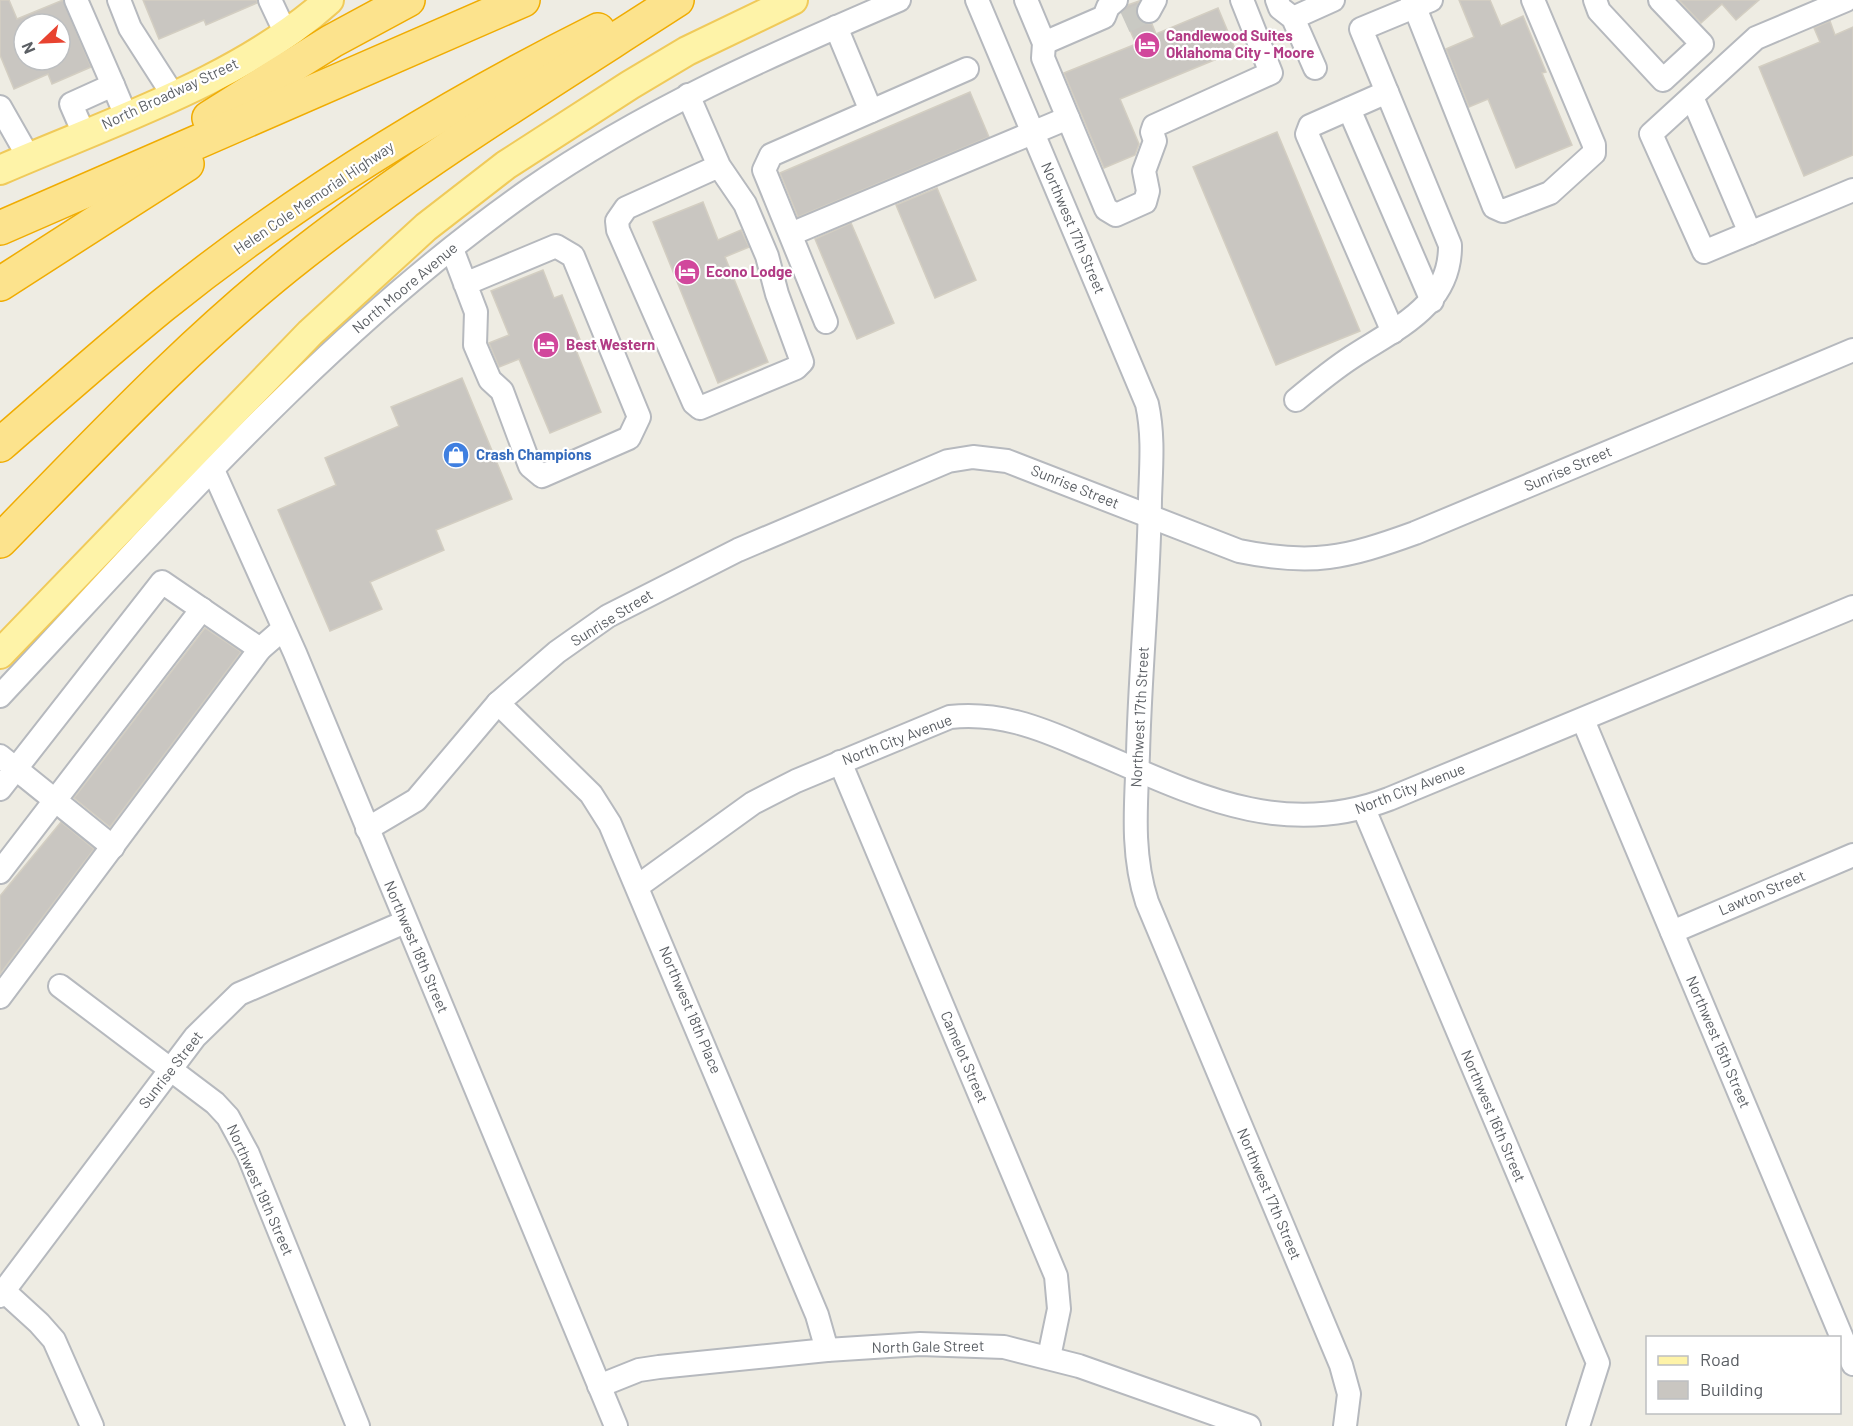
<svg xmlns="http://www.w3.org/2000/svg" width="1853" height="1426" viewBox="0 0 1853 1426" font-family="Barlow,sans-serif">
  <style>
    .building { fill: #c9c6c1; stroke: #d3cec2; stroke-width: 1.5; fill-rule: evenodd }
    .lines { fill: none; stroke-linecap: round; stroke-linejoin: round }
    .minor-tunnel { stroke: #c9c9c3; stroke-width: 22; stroke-dasharray: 22 11; stroke-linecap: butt }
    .minor-casing { stroke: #b6b9be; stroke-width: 26 }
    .major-casing { stroke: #f0ca5a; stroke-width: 32 }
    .highway-casing { stroke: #f0ac02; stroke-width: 36 }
    .minor { stroke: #fff; stroke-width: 22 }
    .major { stroke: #fef3a8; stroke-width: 28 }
    .highway { stroke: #fce38d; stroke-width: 33 }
    .labels { text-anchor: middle; stroke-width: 4.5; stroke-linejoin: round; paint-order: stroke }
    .hotel-label { font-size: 15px; font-weight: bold; fill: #b23c85; stroke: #fff; text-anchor: start }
    .street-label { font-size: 15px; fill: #5b5f64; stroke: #fff }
    .shop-label { font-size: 15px; font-weight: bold; fill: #366cbe; stroke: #fff; text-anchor: start }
  </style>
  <rect width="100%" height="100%" fill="#eeece3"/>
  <!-- building -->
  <g class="building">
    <path d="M0,0H9L17,19L63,0L91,67L52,84L48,74L14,89L0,55ZM24,24H60V60H24Z"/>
    <polygon points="143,0 257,0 257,3 206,25 204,20 159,39"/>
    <polygon points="1459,0 1490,0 1501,26 1523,16 1546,72 1542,73 1572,145 1516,168 1488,99 1469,107 1446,49 1474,37"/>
    <polygon points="1679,0 1759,0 1736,20 1722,4 1701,23"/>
    <polygon points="1139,1 1136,11 1137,17 1143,23 1152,24 1156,34 1218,8 1236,51 1120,99 1139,144 1135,155 1104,168 1064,73 1136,44 1122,12 1128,5"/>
    <polygon points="1830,21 1835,35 1853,27 1853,155 1804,176 1759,67 1820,42 1814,28"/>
    <polygon points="970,92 989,137 798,217 780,173"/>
    <polygon points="1277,132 1360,331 1276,365 1193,167"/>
    <polygon points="937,188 976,280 935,298 896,205"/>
    <polygon points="703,202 718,240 741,230 749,247 725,257 768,362 718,383 653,222"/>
    <polygon points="851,223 894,323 857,339 815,239"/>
    <polygon points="543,270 554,298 562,295 583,347 576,350 601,412 550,433 519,359 499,367 489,343 509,335 491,291"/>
    <polygon points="462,378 512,499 436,530 444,550 370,582 382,609 330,631 278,510 336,485 325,458 399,426 391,407"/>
    <polygon points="205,628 241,652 110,827 74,798"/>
    <polygon points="61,822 94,849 0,974 0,896"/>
  </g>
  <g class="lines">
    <!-- minor-tunnel -->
    <polyline class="minor-tunnel" points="1125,22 1149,11"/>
    <defs>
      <g id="minor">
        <polyline points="76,0 113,85"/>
        <polyline points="119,0 130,28 173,95"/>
        <polyline points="270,0 286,34"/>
        <path d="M977,0L1147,404C1154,436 1151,467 1150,499C1149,584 1140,669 1138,754C1136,805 1131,853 1147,902L1341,1365L1349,1394L1345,1426"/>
        <polyline points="1026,0 1044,43 1043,58 1106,209 1116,215 1145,202 1148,191 1144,171 1155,141 1152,132 1154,126 1271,73 1242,0"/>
        <polyline points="1277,0 1280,8 1293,18 1315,68"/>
        <polyline points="1412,0 1494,207 1503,211 1550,193 1594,153 1594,145 1533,0"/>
        <polyline points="1595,0 1599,11 1663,80 1702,44 1660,0"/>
        <polyline points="1846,0 1756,38 1651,134 1704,252 1853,190"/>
        <polyline points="1149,11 1155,0"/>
        <polyline points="1293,18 1333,0"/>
        <polyline points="836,27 871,111"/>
        <polyline points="1044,43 1104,17 1108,7 1116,0"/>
        <polyline points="1387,92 1310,126 1307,134 1393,332"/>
        <polyline points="688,95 719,166 745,204 767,256 777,294 802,362 796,368 700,408 694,403 618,230 617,221 626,208 719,166"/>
        <polyline points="1692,97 1750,233"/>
        <polyline points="0,107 29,158"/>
        <polyline points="1349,109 1432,301"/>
        <polyline points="84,134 71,104 113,85 126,116"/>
        <polyline points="791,234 1068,118"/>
        <polyline points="452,249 476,312 475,345 490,380 502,391 530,466 542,476 629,438 639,417 573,256 556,246 465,284"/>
        <polyline points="826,322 764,170 771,155 967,69"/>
        <path d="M1296,400C1314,385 1332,370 1352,357C1396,328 1451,306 1450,245L1361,29L1431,0"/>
        <polyline points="213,470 295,653 616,1426"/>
        <path d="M0,696C167,518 328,331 529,190C644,110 771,55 899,0"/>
        <polyline points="498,703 591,794 610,824 817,1315 827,1350"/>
        <polyline points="1583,720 1853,1364"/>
        <polyline points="0,756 113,847"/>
        <polyline points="840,762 1056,1276 1059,1309 1049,1357"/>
        <polyline points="0,789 162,582 260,649"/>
        <polyline points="1364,809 1598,1363 1578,1426"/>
        <path d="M367,829L416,800L498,703L557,652L608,616L738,550L948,461L973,457L1007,461L1239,551C1312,566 1346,558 1415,533L1853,350"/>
        <polyline points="0,872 202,609"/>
        <path d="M638,886L753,803L796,781L950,717C999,712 1038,727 1081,746C1184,789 1276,842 1389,799L1853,607"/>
        <polyline points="1672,932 1853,855"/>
        <polyline points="60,986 215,1103 228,1117 248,1154 358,1426"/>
        <polyline points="0,997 260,649 283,629"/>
        <polyline points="4,1291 39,1323 54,1340 92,1426"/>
        <polyline points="0,1296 195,1037 239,994 405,922"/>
        <polyline points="599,1386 639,1370 659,1367 827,1350 920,1344 1004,1347 1079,1366 1249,1426"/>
      </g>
      <g id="major">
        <path d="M0,170C110,122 239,81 329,0"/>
        <polyline points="0,654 310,333 426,227 506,165 630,85 687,51 793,0"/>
      </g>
      <g id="highway">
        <polyline points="209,118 332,41 408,0"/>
        <polyline points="0,228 523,0"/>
        <polyline points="0,284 187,164"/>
        <path d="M0,445C54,398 107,351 162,306C296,198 444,107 598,30"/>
        <path d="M0,541C97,442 193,339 302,254C421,161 550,82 677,0"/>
      </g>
    </defs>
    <!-- minor casing -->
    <use href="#minor" class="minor-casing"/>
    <!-- major casing -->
    <use href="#major" class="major-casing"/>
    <!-- highway casing -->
    <use href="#highway" class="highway-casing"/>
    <!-- minor -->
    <use href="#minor" class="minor"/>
    <!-- major -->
    <use href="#major" class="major"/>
    <!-- highway -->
    <use href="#highway" class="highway"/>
  </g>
  <!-- icons -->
  <defs>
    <symbol id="hotel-disc" viewBox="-11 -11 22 22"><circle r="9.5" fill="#d1479c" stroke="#fff"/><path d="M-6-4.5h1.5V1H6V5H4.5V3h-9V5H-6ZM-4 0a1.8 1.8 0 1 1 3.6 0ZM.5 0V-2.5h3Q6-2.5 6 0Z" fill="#fff"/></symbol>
    <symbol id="shop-disc" viewBox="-11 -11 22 22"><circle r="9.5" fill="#3f7fe0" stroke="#fff"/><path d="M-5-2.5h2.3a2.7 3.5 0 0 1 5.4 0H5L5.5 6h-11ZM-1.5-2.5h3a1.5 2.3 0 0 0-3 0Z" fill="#fff"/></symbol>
  </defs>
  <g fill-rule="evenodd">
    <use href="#hotel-disc" x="1132" y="30" width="30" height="30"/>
    <use href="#hotel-disc" x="672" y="257" width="30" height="30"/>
    <use href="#hotel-disc" x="531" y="330" width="30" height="30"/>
    <use href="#shop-disc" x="441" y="440" width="30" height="30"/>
  </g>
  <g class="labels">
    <!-- hotel labels -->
    <g class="hotel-label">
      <text x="1166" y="41">Candlewood Suites<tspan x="1166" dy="17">Oklahoma City - Moore</tspan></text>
      <text x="706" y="277">Econo Lodge</text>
      <text x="566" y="350">Best Western</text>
    </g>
    <!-- street labels -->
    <g class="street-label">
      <text transform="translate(170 94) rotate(-25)" y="5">North Broadway Street</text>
      <text transform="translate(314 198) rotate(-34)" y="5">Helen Cole Memorial Highway</text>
      <text transform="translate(1073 228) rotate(67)" y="5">Northwest 17th Street</text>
      <text transform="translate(405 288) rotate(-40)" y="5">North Moore Avenue</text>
      <text transform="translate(1568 469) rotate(-23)" y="5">Sunrise Street</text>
      <text transform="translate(1075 487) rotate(22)" y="5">Sunrise Street</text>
      <text transform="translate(612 618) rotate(-32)" y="5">Sunrise Street</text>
      <text transform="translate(1140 717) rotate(-87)" y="5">Northwest 17th Street</text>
      <text transform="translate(897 740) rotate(-21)" y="5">North City Avenue</text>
      <text transform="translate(1410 789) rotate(-21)" y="5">North City Avenue</text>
      <text transform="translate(1762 893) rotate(-23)" y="5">Lawton Street</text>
      <text transform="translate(416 947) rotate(67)" y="5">Northwest 18th Street</text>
      <text transform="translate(690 1010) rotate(67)" y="5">Northwest 18th Place</text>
      <text transform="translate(1718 1042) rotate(67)" y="5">Northwest 15th Street</text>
      <text transform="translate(964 1057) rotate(67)" y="5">Camelot Street</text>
      <text transform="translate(171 1070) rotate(-52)" y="5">Sunrise Street</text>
      <text transform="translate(1493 1116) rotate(67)" y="5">Northwest 16th Street</text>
      <text transform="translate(260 1190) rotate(66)" y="5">Northwest 19th Street</text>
      <text transform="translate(1269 1194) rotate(67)" y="5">Northwest 17th Street</text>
      <text transform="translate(928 1347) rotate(-1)" y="5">North Gale Street</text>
    </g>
    <!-- shop labels -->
    <g class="shop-label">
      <text x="476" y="460">Crash Champions</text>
    </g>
  </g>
  <!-- legend -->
  <rect x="1646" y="1336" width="195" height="78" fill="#ffffff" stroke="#bdbfc1" stroke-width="1.5"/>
  <rect x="1658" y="1356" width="30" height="9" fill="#fef3a8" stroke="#bdbfc1" stroke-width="1.5"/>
  <text x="1700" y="1366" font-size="18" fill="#5b5f64">Road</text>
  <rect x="1658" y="1381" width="30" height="18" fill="#c9c6c1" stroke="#bdbfc1" stroke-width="1.5"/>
  <text x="1700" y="1396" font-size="18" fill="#5b5f64">Building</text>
  <!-- north arrow -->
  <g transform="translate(42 42) rotate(247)"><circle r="28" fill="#ffffff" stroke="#bdbfc1" stroke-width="1.5"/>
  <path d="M0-4.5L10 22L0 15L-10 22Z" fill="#e84330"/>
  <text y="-9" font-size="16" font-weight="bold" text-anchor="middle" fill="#5b5f64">N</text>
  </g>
</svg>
